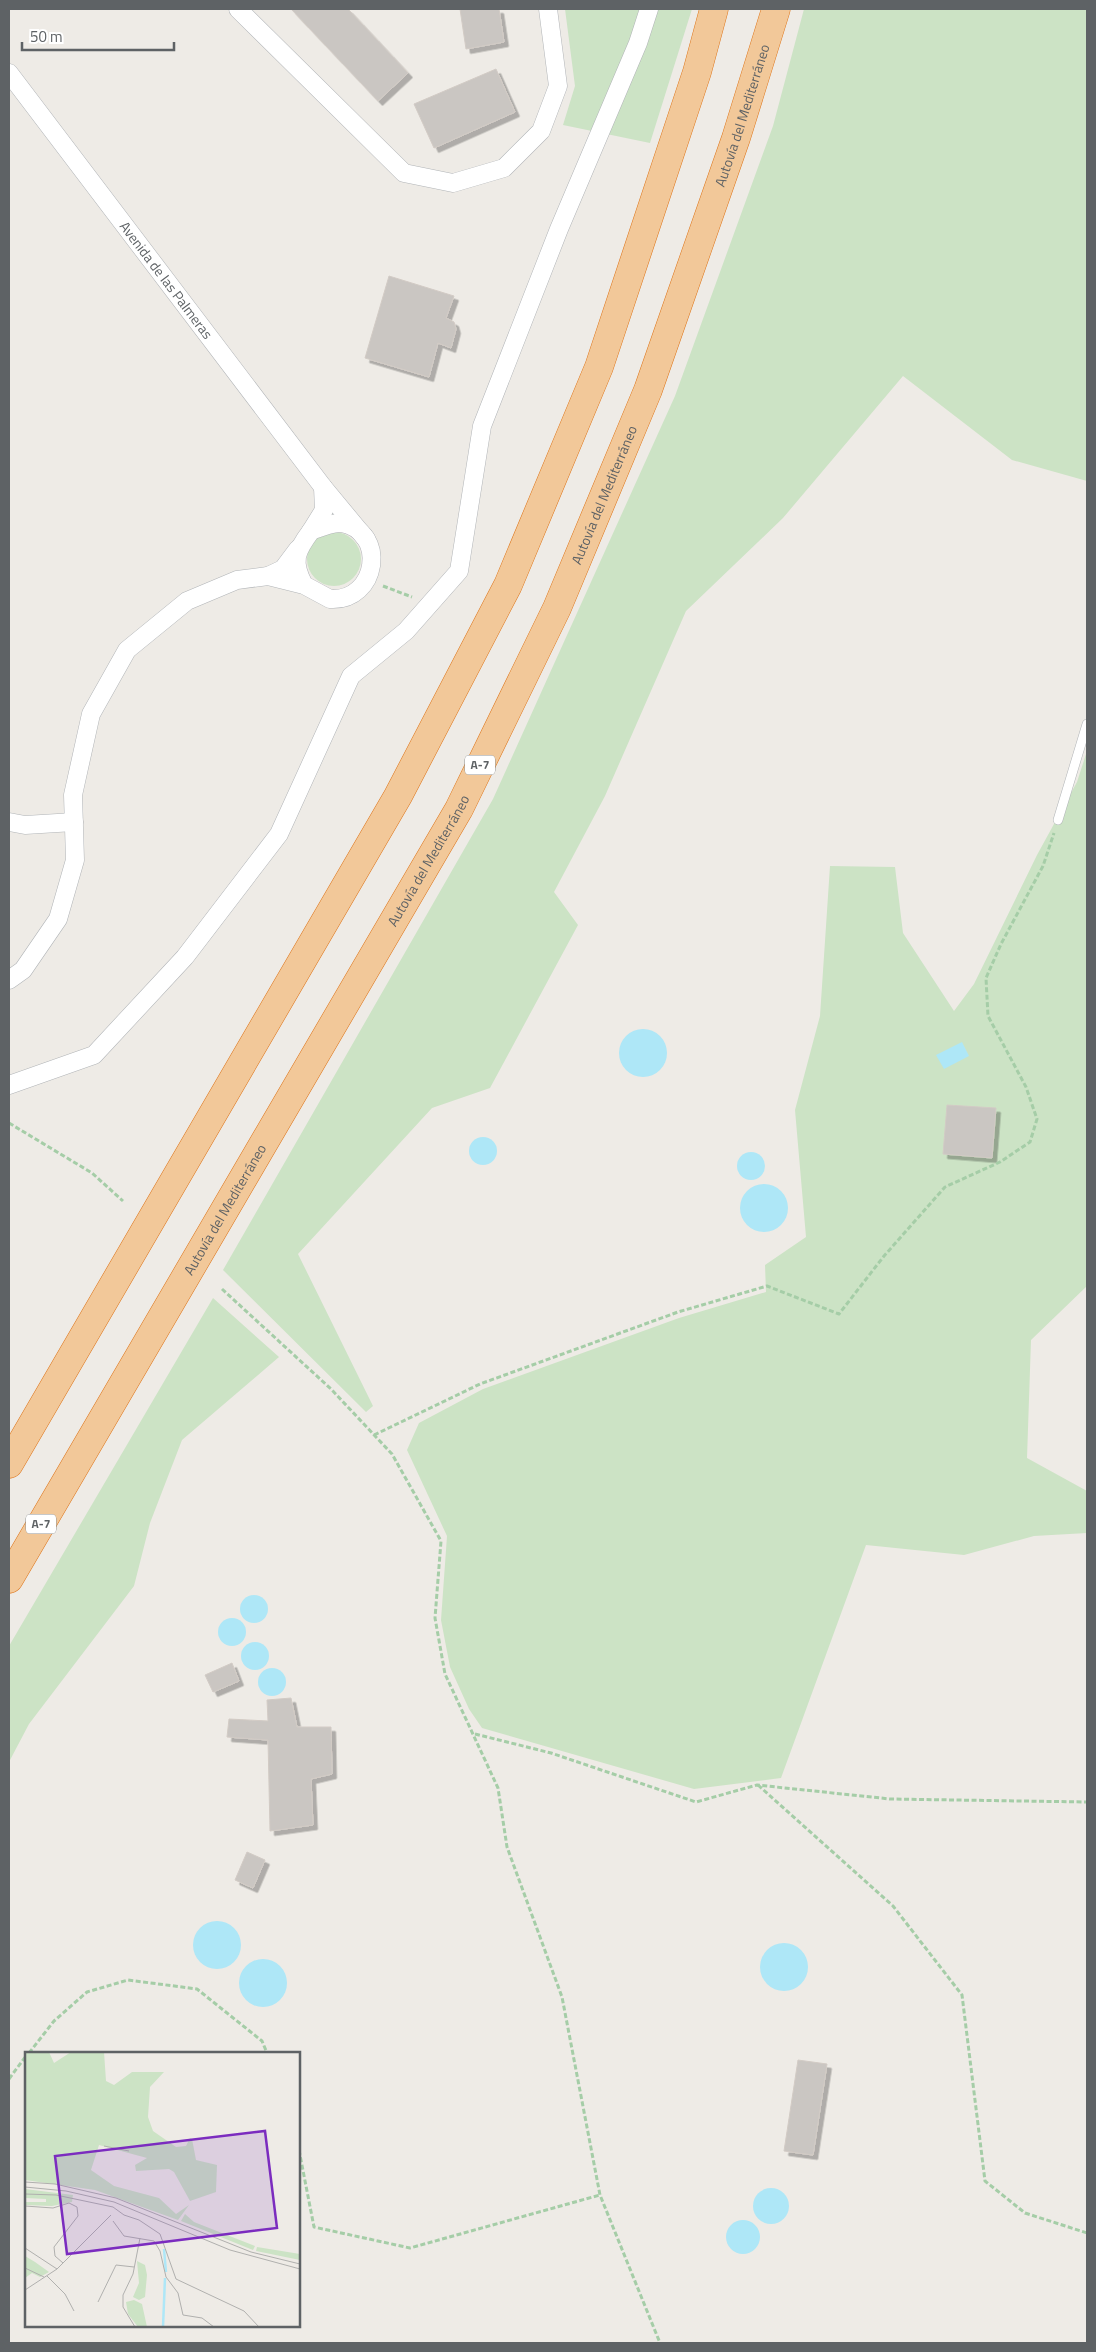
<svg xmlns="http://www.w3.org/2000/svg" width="1096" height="2352" viewBox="0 0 1096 2352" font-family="'Titillium Web',sans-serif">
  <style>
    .green { fill: #cce3c5 }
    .water { fill: #aee7f7 }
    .building { fill: #cac6c2; stroke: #d2cbc5; filter: url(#shadow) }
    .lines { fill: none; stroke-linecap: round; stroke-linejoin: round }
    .lane-casing { stroke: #b1b4b7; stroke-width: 10 }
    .street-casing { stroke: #b1b4b7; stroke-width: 19 }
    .highway-casing { stroke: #dd7317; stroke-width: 29 }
    .path { stroke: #a5cda7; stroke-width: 3; stroke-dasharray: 5 2.5; stroke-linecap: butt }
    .lane { stroke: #fff; stroke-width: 9 }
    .street { stroke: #fff; stroke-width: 18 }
    .highway { stroke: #f2c899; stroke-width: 28 }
    .labels { text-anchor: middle; stroke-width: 4; stroke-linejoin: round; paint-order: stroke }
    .shield { fill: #fff; stroke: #8e9193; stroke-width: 1 }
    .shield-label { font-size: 12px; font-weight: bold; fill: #5e6265 }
    .street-label { font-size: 14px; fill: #5e6265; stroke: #fff }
    .inset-river { fill: none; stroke: #aee7f7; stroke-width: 2.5 }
    .inset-road { fill: none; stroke: #b0b0ae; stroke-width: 1 }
    .view { fill: #7b2cbf; fill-opacity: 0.15; stroke: #7b2cbf; stroke-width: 2.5 }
    .inset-edge { fill: none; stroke: #5e6265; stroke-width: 2.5 }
  </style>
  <defs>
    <filter id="shadow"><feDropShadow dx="4.5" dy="4.5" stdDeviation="0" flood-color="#0004"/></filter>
  </defs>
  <rect width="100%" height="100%" fill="#eeebe6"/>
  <!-- green -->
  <g class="green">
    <polygon points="565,9 692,9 650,143 563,125 575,86"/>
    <polygon points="804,9 1087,9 1087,481 1012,460 903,376 783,518 686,611 605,796 554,892 578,925 490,1088 432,1108 298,1254 373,1406 366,1412 223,1270 493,799 675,396 773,126"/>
    <circle cx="334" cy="559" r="27"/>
    <polygon points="1087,751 1087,1286 1031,1340 1027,1458 1087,1491 1087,1533 1034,1536 964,1555 866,1545 781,1778 694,1789 482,1728 469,1709 450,1667 441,1620 447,1536 407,1450 419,1423 483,1389 679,1318 766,1292 765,1265 806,1237 795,1110 820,1016 830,866 895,867 903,933 954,1011 974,984 1037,855 1077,782"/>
    <polygon points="213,1298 279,1357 182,1440 150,1523 134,1586 29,1724 9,1762 9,1646"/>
  </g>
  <!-- water -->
  <g class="water">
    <circle cx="643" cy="1053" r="24"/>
    <polygon points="962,1042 969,1056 944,1069 936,1055"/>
    <circle cx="483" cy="1151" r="14"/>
    <circle cx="751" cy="1166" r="14"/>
    <circle cx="764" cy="1208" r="24"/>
    <circle cx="254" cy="1609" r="14"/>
    <circle cx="232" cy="1632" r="14"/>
    <circle cx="255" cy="1656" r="14"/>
    <circle cx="272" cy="1682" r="14"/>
    <circle cx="217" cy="1945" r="24"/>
    <circle cx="784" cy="1967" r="24"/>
    <circle cx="263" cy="1983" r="24"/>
    <circle cx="771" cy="2206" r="18"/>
    <circle cx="743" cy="2237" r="17"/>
  </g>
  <!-- building -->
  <g class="building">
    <polygon points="291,9 348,9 408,73 378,101"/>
    <polygon points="460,9 499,9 504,42 466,49"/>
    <polygon points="496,69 515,112 434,148 414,104"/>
    <polygon points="389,276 454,296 446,318 454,322 456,329 451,348 438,343 429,377 365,358"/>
    <polygon points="947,1105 996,1108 992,1158 943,1154"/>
    <polygon points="232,1663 239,1681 213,1692 205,1675"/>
    <polygon points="291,1698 297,1727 331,1727 332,1774 311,1779 313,1825 270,1831 268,1740 227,1737 229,1719 268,1721 267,1700"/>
    <polygon points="247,1852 265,1860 253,1888 235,1880"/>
    <polygon points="798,2060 827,2064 813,2155 784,2151"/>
  </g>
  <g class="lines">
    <defs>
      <polyline id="lane" points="1058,820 1087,724"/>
      <g id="street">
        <polyline points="238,9 404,173 453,183 504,168 541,131 558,86 548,9"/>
        <path id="s1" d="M9,73L323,487L366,539"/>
        <polyline points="311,531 324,510 323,487"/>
        <path d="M268,576L304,585L330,599C378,602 388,531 341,523C333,522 319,528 311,531C296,551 291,561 304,585"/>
        <polyline points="9,822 25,825 74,822"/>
        <polyline points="9,980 23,970 58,919 75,860 73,795 91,714 127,650 187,601 237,580 268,576 283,569 298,549"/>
        <polyline points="9,1085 94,1055 185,957 279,834 351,676 406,631 459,571 482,426 559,229 638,43 649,9"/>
      </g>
      <g id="highway">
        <polyline points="9,1464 398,796 508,585 599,367 697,72 714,9"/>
        <path id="s2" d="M9,1579L459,809L557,608L648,390L736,138L776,9"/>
      </g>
    </defs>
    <!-- lane casing -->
    <use href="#lane" class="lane-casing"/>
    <!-- street casing -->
    <use href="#street" class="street-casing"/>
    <!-- highway casing -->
    <use href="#highway" class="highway-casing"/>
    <!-- path -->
    <g class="path">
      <polyline points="383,586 412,597"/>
      <polyline points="9,1123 92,1173 123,1201"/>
      <polyline points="222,1289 331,1389 392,1454 441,1541 435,1618 445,1674 498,1788 507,1847 562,1997 600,2195 660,2343"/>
      <polyline points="374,1435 480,1384 678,1312 767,1286 839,1314 884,1256 945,1187 1000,1162 1030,1142 1037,1119 1026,1087 988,1016 986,978 1001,944 1043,866 1054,833"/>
      <polyline points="475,1734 551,1753 696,1802 757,1785 890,1799 1087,1802"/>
      <polyline points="758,1785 893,1906 962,1995 985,2181 1025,2213 1087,2233"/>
      <polyline points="29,2053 54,2021 87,1992 128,1980 197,1989 262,2041 267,2053"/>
      <polyline points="9,2079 26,2056"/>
      <polyline points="299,2150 314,2227 410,2248 600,2195"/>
    </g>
    <!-- lane -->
    <use href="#lane" class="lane"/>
    <!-- street -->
    <use href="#street" class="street"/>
    <!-- highway -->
    <use href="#highway" class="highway"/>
  </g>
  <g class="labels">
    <!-- shield labels -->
    <g class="shield">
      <rect x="465" y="755.5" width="30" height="19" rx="4"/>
      <rect x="26" y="1514.5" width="30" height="19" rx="4"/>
    </g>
    <g class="shield-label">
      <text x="480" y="769">A-7</text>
      <text x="41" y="1528">A-7</text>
    </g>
    <!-- street labels -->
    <g class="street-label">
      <text dy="5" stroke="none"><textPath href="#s2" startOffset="1642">Autovía del Mediterráneo</textPath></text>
      <text dy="5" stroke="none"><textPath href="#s1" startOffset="260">Avenida de las Palmeras</textPath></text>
      <text dy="5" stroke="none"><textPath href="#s2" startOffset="1238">Autovía del Mediterráneo</textPath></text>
      <text dy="5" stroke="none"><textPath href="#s2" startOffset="832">Autovía del Mediterráneo</textPath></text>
      <text dy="5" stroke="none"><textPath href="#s2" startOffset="428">Autovía del Mediterráneo</textPath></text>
    </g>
  </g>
  <!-- overview -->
  <g transform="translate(25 2052)">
    <rect width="275" height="275" fill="#eeebe6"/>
    <path d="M0,0H24L29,11L46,0H79L81,29L89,33L107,20H139L125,35L123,65L128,79L151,95L161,94L165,86L167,87L171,108L192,113L191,140L165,149L149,120L144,117L111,119L110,113L122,106L74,93L66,118L89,134L134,146L151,162L164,153L153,168L70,138L0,128ZM0,137L48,143L47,150L27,154L0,153L1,150H21V147L0,146ZM160,162L169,170L230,194L228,198L156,169ZM232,195L275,202V208L231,199ZM0,204L10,210L24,220L15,225L7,221L0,226ZM112,209L120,213L122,223L120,245L114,248L108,245L114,231ZM109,248L117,252L122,275H113L103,262L101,250Z" fill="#cce3c5"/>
    <path class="inset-river" d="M139,197L141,220M138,275L140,226"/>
    <path class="inset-road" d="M79,94L104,99M0,130L30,132L91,146L226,200L275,212M0,135L41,139L89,150L205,198L275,217M0,142L31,143L88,155L99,163L114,168L135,182L151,227L219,259L234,275M0,154L28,156L44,151L52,155L53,164L29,195L30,204L38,211M88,169L99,184L129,189L135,199L141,225L153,241L158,263L177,266L189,275M0,196L32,217M0,216L19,225M22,224L40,242L49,259M0,238L32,217L86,163M73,250L91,213L109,215M110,275L98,255V243L108,222L115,186"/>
    <path class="view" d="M240,79L252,176L42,202L30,104Z"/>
    <rect width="275" height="275" class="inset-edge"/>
  </g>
  <!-- border -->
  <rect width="1096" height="2352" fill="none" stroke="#5e6265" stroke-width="20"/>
  <!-- scale -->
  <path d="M22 42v8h152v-8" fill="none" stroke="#5e6265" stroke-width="2.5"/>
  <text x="30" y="42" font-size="15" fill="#5e6265" stroke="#ffffff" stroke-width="4" paint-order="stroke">50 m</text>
</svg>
